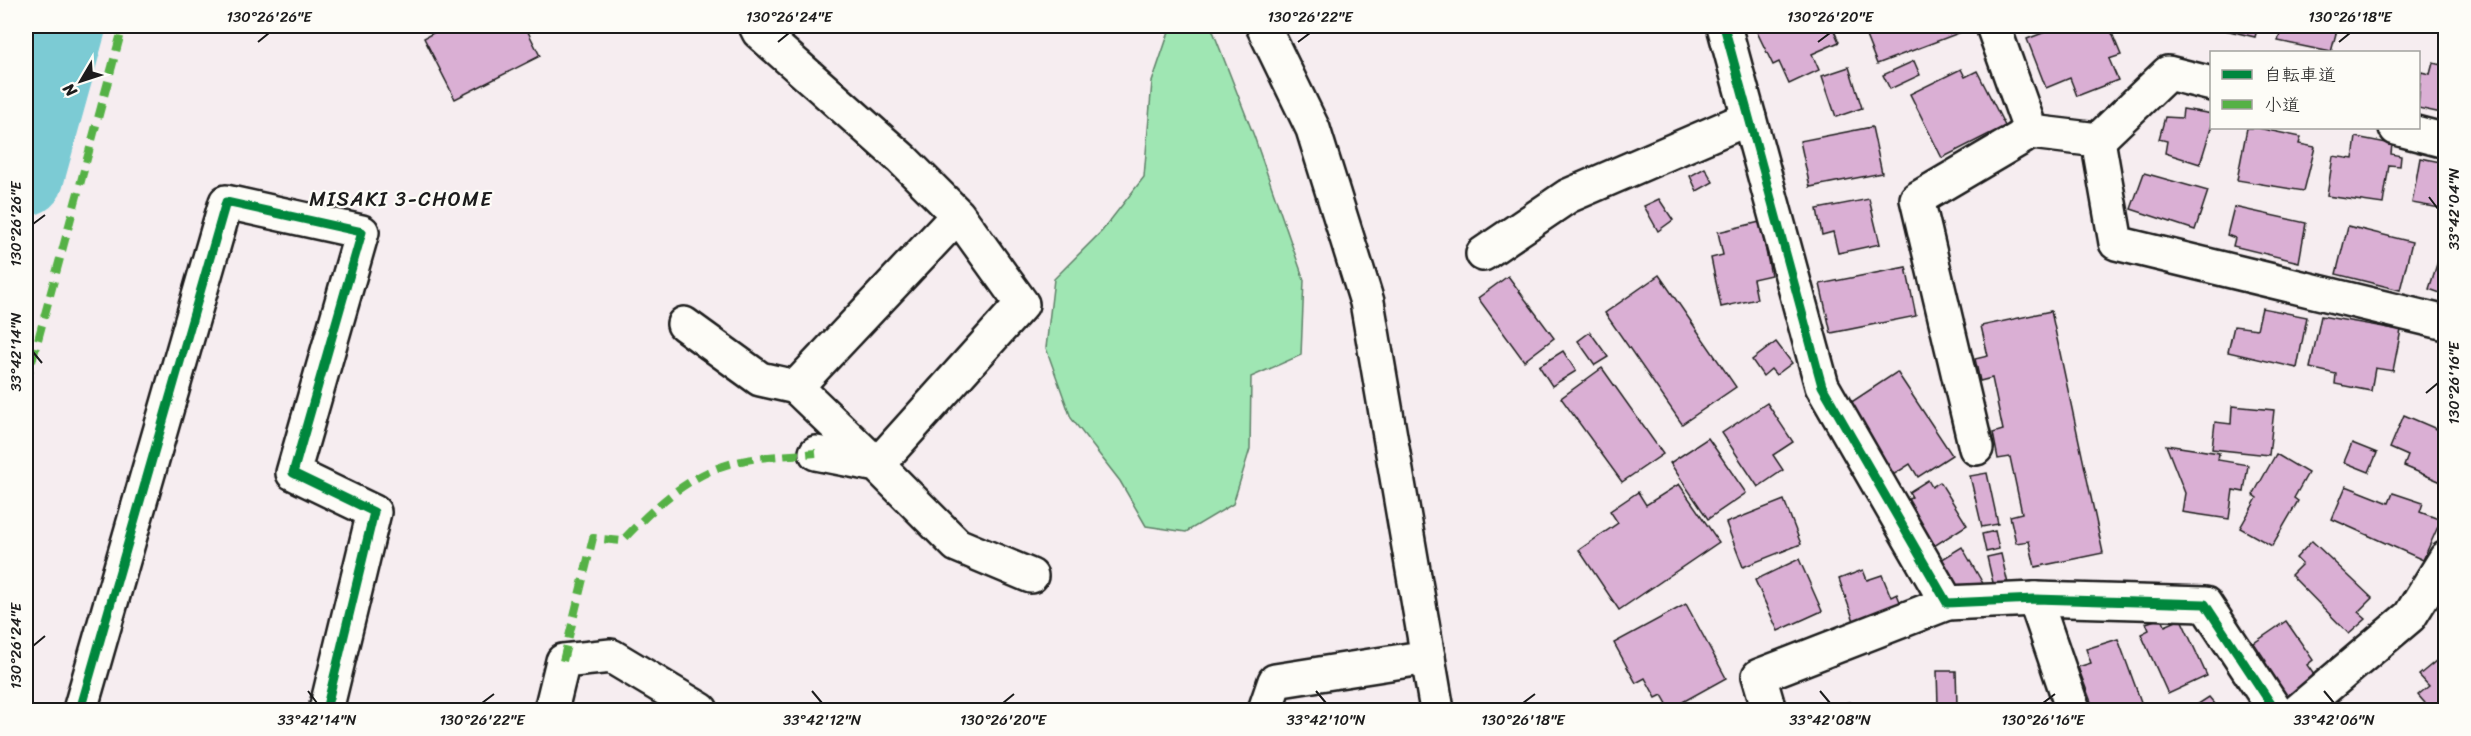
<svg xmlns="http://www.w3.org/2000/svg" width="2471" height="736" viewBox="0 0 2471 736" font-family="Sriracha,'Klee One',sans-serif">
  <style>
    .green { fill: #9fe6b3; stroke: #5e8168; stroke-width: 1.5 }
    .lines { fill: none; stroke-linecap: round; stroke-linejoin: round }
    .river { stroke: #7bcbd4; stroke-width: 76 }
    .building { fill: #daafd4; stroke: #1c1c1c; stroke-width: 1.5 }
    .minor-casing { stroke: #1c1c1c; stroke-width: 38 }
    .tertiary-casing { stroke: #1c1c1c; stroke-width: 38 }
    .minor { stroke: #fdfcf7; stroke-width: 33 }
    .tertiary { stroke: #fdfcf7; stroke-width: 33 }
    .quiet { stroke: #55b145; stroke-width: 8; stroke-dasharray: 15 8; stroke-linecap: butt }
    .cycleway-casing { stroke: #fdfcf7; stroke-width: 13 }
    .cycleway { stroke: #00873e; stroke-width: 9 }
    .ticks { fill: none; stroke: #1c1c1c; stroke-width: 2 }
    .labels { text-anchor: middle; stroke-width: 4.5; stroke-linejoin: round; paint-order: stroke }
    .neighbourhood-label { font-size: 20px; letter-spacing: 1.5px; fill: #1c1c1c; stroke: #fdfcf7 }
    .neatline { fill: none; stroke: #1c1c1c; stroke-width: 2 }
    .ticks-label { font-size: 15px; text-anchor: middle; fill: #1c1c1c }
  </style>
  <rect width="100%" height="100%" fill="#f6edf0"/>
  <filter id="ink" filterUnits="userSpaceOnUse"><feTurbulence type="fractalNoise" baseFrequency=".0167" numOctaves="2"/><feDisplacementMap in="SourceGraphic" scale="12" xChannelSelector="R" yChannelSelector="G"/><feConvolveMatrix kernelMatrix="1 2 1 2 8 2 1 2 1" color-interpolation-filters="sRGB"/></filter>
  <g filter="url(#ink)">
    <!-- green -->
    <polygon class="green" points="1171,26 1211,26 1254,136 1304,280 1301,355 1251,377 1250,449 1233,504 1186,532 1146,526 1120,481 1071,418 1046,348 1054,279 1102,231 1144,177 1152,82"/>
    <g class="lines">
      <!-- river -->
      <polyline class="river" points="26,178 68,26"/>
    </g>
    <!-- building -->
    <g class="building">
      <polygon points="434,26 525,26 540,56 455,99 424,38 435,32 432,27"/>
      <polygon points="1754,26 1832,26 1839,42 1812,54 1819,70 1789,84 1779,62 1773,65"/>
      <polygon points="1862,26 1970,26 1972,28 1877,64"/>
      <polygon points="2061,26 2109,26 2121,55 2109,59 2118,80 2077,96 2070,78 2046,88 2027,39"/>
      <polygon points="2208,26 2258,26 2255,37"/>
      <polygon points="2282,26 2338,26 2331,52 2278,41"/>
      <polygon points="1914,61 1920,75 1890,89 1883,75"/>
      <polygon points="2433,63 2446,66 2446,114 2418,108 2421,72 2430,74"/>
      <polygon points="1849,67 1862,108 1836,117 1822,76"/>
      <polygon points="1961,69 1965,77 1977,71 2005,126 1942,158 1910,94"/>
      <polygon points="2183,109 2212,114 2212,125 2200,164 2165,153 2167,141 2159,139 2165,117 2182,118"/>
      <polygon points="1872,127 1882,173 1810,187 1800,141"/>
      <polygon points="2247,128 2258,128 2301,137 2299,144 2315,147 2304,191 2237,180"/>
      <polygon points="2356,137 2392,144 2391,154 2401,156 2400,166 2389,165 2383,204 2327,196 2333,156 2353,159"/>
      <polygon points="2420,158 2446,163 2446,209 2412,203"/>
      <polygon points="1705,168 1713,182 1697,191 1690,176"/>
      <polygon points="2144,173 2208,191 2195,230 2131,209"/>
      <polygon points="1659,199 1673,220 1658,231 1644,206"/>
      <polygon points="1869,199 1880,244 1838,253 1833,232 1822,235 1817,209"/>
      <polygon points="2234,207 2306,223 2299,262 2233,246 2235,238 2227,235"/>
      <polygon points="1760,222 1771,275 1753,279 1757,299 1721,307 1711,258 1723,255 1718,232"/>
      <polygon points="2348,226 2412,242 2400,290 2336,274"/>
      <polygon points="2440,255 2446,257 2446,295 2429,289"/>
      <polygon points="1906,267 1916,316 1831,333 1820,284"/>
      <polygon points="1659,275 1736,387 1682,424 1605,313"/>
      <polygon points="1508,276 1554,338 1524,361 1478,298"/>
      <polygon points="2262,308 2307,317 2297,368 2228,352 2234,326 2257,329"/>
      <polygon points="2051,311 2103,553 2035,567 2029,541 2016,543 2010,516 2022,513 2010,457 1998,459 1993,433 2003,430 1992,378 1980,381 1975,359 1988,356 1981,326"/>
      <polygon points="2321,316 2401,330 2393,371 2375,368 2371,391 2335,384 2336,374 2310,368"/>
      <polygon points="1590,332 1608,357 1595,365 1578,341"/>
      <polygon points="1776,342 1792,363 1776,375 1771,369 1763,376 1752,360"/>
      <polygon points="1563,351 1576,371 1552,386 1539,366"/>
      <polygon points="1602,368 1663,454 1622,482 1561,398"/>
      <polygon points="1897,372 1952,455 1918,477 1910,464 1893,475 1847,405"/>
      <polygon points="1767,403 1793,442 1773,455 1783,470 1758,487 1722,433"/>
      <polygon points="2232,406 2274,410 2269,455 2212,449 2215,422 2231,424"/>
      <polygon points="2404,415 2446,433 2446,484 2404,466 2408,456 2390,448"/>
      <polygon points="1708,438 1746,493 1708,519 1670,463"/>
      <polygon points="2352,443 2377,453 2369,472 2344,462"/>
      <polygon points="2166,445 2219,453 2218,460 2248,465 2244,492 2233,490 2229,519 2182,512 2185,493"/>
      <polygon points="2276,454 2308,473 2294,498 2298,501 2272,546 2240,528 2257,498 2253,495"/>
      <polygon points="1987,473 1998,524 1982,527 1970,476"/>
      <polygon points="1928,480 1932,487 1940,482 1967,525 1931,548 1903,503 1912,497 1909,492"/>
      <polygon points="1679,484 1719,542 1619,610 1579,550 1618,523 1610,511 1638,492 1646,505"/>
      <polygon points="2346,486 2389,503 2393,493 2423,503 2420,512 2441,520 2423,560 2332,519"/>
      <polygon points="1784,500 1801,544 1743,567 1726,523"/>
      <polygon points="1995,531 1999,549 1986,552 1982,534"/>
      <polygon points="2312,541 2372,598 2358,612 2366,619 2349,634 2291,575 2302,564 2296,558"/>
      <polygon points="1962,547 1985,587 1963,600 1939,561"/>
      <polygon points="2001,554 2009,588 1995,591 1987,557"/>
      <polygon points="1799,559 1822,611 1778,631 1755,580"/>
      <polygon points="1863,570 1867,580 1882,575 1891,597 1897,594 1906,617 1859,635 1839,579"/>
      <polygon points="1686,604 1726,678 1670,709 1662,695 1656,698 1645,678 1636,683 1614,643"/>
      <polygon points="2162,618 2165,626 2181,619 2207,676 2168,694 2141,634 2149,630 2146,623"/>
      <polygon points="2286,621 2313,660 2307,665 2317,679 2284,701 2259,665 2266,661 2254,643"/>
      <polygon points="2118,639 2144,710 2094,710 2078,667 2091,663 2086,649"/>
      <polygon points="2442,656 2446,659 2446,710 2431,710 2418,695 2429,686 2419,675"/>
      <polygon points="1937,671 1956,671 1957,705 1938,705"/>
      <polygon points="2209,697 2220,710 2189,710"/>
      <polygon points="1850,702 1851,710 1797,710"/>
    </g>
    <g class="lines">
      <defs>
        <g id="minor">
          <polyline points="756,26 759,32 902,159 958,215 1022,304 877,465 796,387 958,215"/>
          <polyline points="1724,26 1822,386 1947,603 2035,599 2205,604 2275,710"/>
          <polyline points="1993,26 2031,132 2098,140 2116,243 2446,323"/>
          <polyline points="2396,128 2446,141"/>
          <polyline points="2098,140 2168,73 2212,84"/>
          <polyline points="1483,254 1568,196 1749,118"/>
          <polyline points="684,324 760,379 796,387"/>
          <polyline points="1976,448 1917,199 2031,132"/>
          <polyline points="816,453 877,465 957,545 1031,576"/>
          <polyline points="2035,599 2073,710"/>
          <polyline points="80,710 226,202 362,232 293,473 374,512 326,710"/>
          <polyline points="551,710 563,661 611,656 701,710"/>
          <polyline points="1265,710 1275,681 1428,657"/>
          <polyline points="1769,710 1759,676 1947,603"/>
          <polyline points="2299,710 2410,616 2446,558"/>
        </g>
        <polyline id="tertiary" points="1263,26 1313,129 1367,302 1437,710"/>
      </defs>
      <!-- minor casing -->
      <use href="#minor" class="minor-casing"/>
      <!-- tertiary casing -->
      <use href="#tertiary" class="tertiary-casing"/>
      <!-- minor -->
      <use href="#minor" class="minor"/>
      <!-- tertiary -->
      <use href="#tertiary" class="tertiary"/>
      <!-- quiet -->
      <g class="quiet">
        <polyline points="26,384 123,26"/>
        <path d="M563,661L593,538L622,541C650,511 684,479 723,466C753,456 785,456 816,453"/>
      </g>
      <defs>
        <g id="cycleway">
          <polyline points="1724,26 1822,386 1947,603 2035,599 2205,604 2275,710"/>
          <polyline points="80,710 226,202 362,232 293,473 374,512 326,710"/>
        </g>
      </defs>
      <!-- cycleway casing -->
      <use href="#cycleway" class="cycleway-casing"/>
      <!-- cycleway -->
      <use href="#cycleway" class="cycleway"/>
    </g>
  </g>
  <!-- ticks -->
  <path class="ticks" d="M258,42L269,33M778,42L789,33M1298,42L1310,33M1818,42L1830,33M2339,42L2350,33M2429,197L2438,209M33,224L45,215M33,352L42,363M2426,393L2438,383M33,646L45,636M308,691L317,703M812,691L822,703M1316,691L1326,703M1820,691L1830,703M2324,691L2334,703M482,703L494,694M1003,703L1014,694M1523,703L1535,694M2043,703L2055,694"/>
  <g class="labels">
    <!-- neighbourhood labels -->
    <g class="neighbourhood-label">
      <text x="401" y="206">MISAKI 3-CHOME</text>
    </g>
  </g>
  <!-- margin -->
  <rect width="2471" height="736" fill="none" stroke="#fdfcf7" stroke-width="66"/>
  <!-- legend -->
  <rect x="2210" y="51" width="210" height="78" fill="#fdfcf7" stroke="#a3a29f" stroke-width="1.5"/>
  <rect x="2222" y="70" width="30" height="9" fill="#00873e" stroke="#a3a29f" stroke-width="1.5"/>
  <text x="2264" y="81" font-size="18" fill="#1c1c1c">自転車道</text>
  <rect x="2222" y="100" width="30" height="9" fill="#55b145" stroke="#a3a29f" stroke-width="1.5"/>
  <text x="2264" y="111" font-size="18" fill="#1c1c1c">小道</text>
  <!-- north arrow -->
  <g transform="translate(81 81) rotate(231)" stroke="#fdfcf7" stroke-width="4.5" paint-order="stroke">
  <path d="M0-4.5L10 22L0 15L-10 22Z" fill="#1c1c1c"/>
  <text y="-9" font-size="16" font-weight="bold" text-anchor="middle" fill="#1c1c1c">N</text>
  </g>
  <rect x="33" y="33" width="2405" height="670" class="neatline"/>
  <g class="ticks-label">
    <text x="269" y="22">130°26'26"E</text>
    <text x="789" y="22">130°26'24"E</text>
    <text x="1310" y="22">130°26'22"E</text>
    <text x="1830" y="22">130°26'20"E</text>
    <text x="2350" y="22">130°26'18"E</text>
    <text transform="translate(2454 209) rotate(-90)" y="5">33°42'04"N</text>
    <text transform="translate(16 224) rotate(-90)" y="5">130°26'26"E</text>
    <text transform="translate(16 352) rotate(-90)" y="5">33°42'14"N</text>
    <text transform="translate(2454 383) rotate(-90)" y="5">130°26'16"E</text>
    <text transform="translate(16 646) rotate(-90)" y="5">130°26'24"E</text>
    <text x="317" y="725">33°42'14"N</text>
    <text x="482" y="725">130°26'22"E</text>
    <text x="822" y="725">33°42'12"N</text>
    <text x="1003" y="725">130°26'20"E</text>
    <text x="1326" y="725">33°42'10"N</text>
    <text x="1523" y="725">130°26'18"E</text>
    <text x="1830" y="725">33°42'08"N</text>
    <text x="2043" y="725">130°26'16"E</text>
    <text x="2334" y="725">33°42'06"N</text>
  </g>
</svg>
